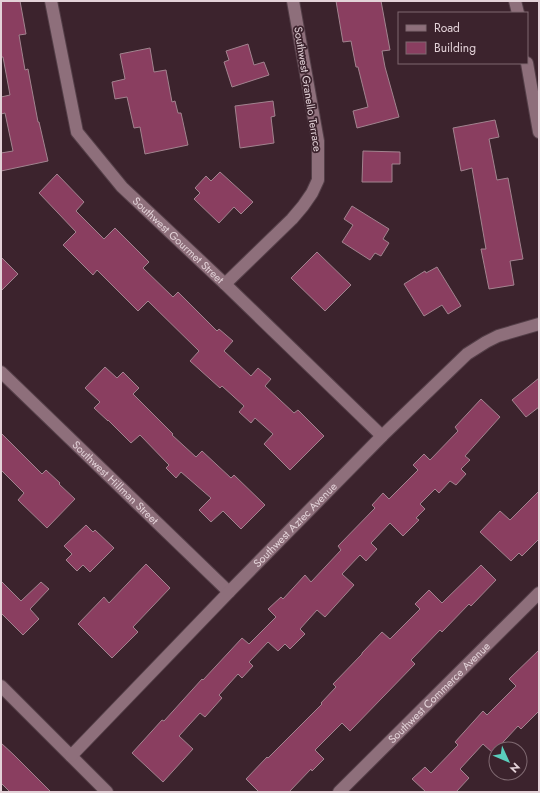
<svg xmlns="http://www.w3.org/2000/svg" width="540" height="793" viewBox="0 0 540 793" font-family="Jost,sans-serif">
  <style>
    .building { fill: #8a3e60; stroke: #a2838f }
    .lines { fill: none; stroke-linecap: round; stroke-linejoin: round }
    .street-casing { stroke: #543f48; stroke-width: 14 }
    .street { stroke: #8e6f7b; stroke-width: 12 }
    .labels { text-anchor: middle; stroke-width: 3.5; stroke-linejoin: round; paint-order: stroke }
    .street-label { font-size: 11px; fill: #e3d2d8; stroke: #3c232d }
  </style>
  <rect width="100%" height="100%" fill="#3c232d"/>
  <!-- building -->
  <g class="building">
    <polygon points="1,1 20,1 26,34 19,35 25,70 28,69 38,122 39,122 48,161 1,171 1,153 13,151 5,113 1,114 1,97 10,95 3,57 1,57"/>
    <polygon points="336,1 381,1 390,50 382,51 385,67 399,117 357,128 353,111 368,107 358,67 356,67 351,41 343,42"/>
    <polygon points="248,44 254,65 264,62 269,75 232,87 224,62 229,60 226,51"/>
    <polygon points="150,48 154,72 166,70 172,102 175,101 178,113 181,113 188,145 145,154 140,127 134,128 127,97 115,99 112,82 125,79 120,54"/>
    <polygon points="273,101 275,116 271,117 274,143 240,148 235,106"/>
    <polygon points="495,120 499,137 489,139 497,180 508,178 523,259 510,261 514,285 489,289 481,249 486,249 472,168 461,171 453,128"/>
    <polygon points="363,151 400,152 400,164 392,164 392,182 362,182"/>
    <polygon points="220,172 253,202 241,214 234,207 219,223 194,199 200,193 195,188 206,176 211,181"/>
    <polygon points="57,174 84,202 76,211 104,239 115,228 149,262 143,268 173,297 178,292 217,331 219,329 233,341 224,351 251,376 258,368 271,379 265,386 294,413 298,410 324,436 290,470 264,444 273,434 255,418 251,423 239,412 244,406 222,386 220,388 190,361 199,351 148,301 138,311 97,270 93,275 63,245 76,232 39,193"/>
    <polygon points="352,206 389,229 383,239 389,243 381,256 375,253 370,260 342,242 353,225 344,219"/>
    <polygon points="317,252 351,285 325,311 291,278"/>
    <polygon points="1,257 18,274 1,291"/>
    <polygon points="437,267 461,306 448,314 442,305 424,316 404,284 425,271 426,273"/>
    <polygon points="105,367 117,378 123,372 139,388 133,394 173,434 172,435 196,457 202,451 231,478 234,475 265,505 241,529 223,511 211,522 199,510 211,498 181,472 176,478 166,468 169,465 140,435 131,443 108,420 108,421 94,408 100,402 85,388"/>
    <polygon points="539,378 539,407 526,417 512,400"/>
    <polygon points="481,399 500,417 465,456 470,460 461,469 466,474 456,485 450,481 439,493 435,489 420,504 425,509 416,518 419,520 403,536 390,523 371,543 377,549 366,561 360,555 342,574 354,585 325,617 317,610 300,629 305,634 290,649 285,644 278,651 268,642 249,662 253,666 242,678 238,674 219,695 222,698 205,717 200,713 179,736 193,749 163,782 132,753 162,720 164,721 202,679 203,680 242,638 249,644 276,617 268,609 281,597 283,599 305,575 311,582 341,550 338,546 375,508 372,505 383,493 389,499 418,470 413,465 424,454 430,460 458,431 455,427"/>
    <polygon points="1,433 42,474 46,470 60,483 59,484 75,499 47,528 18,500 24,493 1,470"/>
    <polygon points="539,491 539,539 522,556 519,553 511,561 480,532 500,511 510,520"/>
    <polygon points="86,525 93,532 95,530 114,548 90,572 83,565 77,571 66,560 72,554 64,546"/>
    <polygon points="146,564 170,588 133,627 138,632 112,658 78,624 104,597 109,603"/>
    <polygon points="481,565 496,580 471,606 469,604 442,632 440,630 411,660 415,664 350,731 342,723 315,750 324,759 312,771 311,769 289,792 259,792 246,779 267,757 268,758 322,704 321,703 336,687 333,684 362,654 362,653 382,632 390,639 420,609 415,604 429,590 442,603"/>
    <polygon points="1,581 21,601 41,582 49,589 30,609 39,619 23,635 1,613"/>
    <polygon points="539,650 539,711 521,729 518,726 493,753 483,744 460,769 469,778 456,792 426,792 412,779 425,767 431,773 458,745 455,742 483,711 487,715 516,686 509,679"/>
    <polygon points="1,743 14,755 51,792 10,792 1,783"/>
  </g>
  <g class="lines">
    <defs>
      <g id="street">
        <path id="s1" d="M51,1L77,132L122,187L225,284L382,436"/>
        <polyline points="515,1 518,13"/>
        <polyline points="527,63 539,132"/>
        <polyline points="225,284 292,219 303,206 312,193 318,180 318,141 293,1"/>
        <path id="s2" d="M1,372L229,592"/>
        <polyline points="1,686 107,792"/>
        <path id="s3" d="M71,756L229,592L382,436L467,354L486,342L498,336L539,324"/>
        <path id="s4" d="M339,792L539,593"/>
      </g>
    </defs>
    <!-- street casing -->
    <use href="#street" class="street-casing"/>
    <!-- street -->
    <use href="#street" class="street"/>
  </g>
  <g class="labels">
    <!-- street labels -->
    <g class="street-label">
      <text transform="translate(308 89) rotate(81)" y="4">Southwest Granello Terrace</text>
      <text dy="4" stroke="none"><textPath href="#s1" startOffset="282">Southwest Gourmet Street</textPath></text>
      <text dy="4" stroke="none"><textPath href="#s2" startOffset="159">Southwest Hillman Street</textPath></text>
      <text dy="4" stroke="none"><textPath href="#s3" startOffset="322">Southwest Aztec Avenue</textPath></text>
      <text dy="4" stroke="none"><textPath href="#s4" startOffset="141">Southwest Commerce Avenue</textPath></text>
    </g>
  </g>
  <!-- border -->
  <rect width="540" height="793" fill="none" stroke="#e3d2d8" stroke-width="4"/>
  <!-- legend -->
  <rect x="398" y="12" width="130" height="52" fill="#3c232d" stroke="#7f6971"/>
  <rect x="406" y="25" width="20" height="6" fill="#8e6f7b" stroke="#7f6971"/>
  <text x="434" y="32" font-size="12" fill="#e3d2d8">Road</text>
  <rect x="406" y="42" width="20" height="12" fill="#8a3e60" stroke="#7f6971"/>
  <text x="434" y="52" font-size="12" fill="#e3d2d8">Building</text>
  <!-- north arrow -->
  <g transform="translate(508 761) rotate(134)"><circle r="19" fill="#3c232d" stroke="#7f6971"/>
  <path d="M0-3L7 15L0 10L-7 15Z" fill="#5acebc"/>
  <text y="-6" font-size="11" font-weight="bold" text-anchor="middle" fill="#e3d2d8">N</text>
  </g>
</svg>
